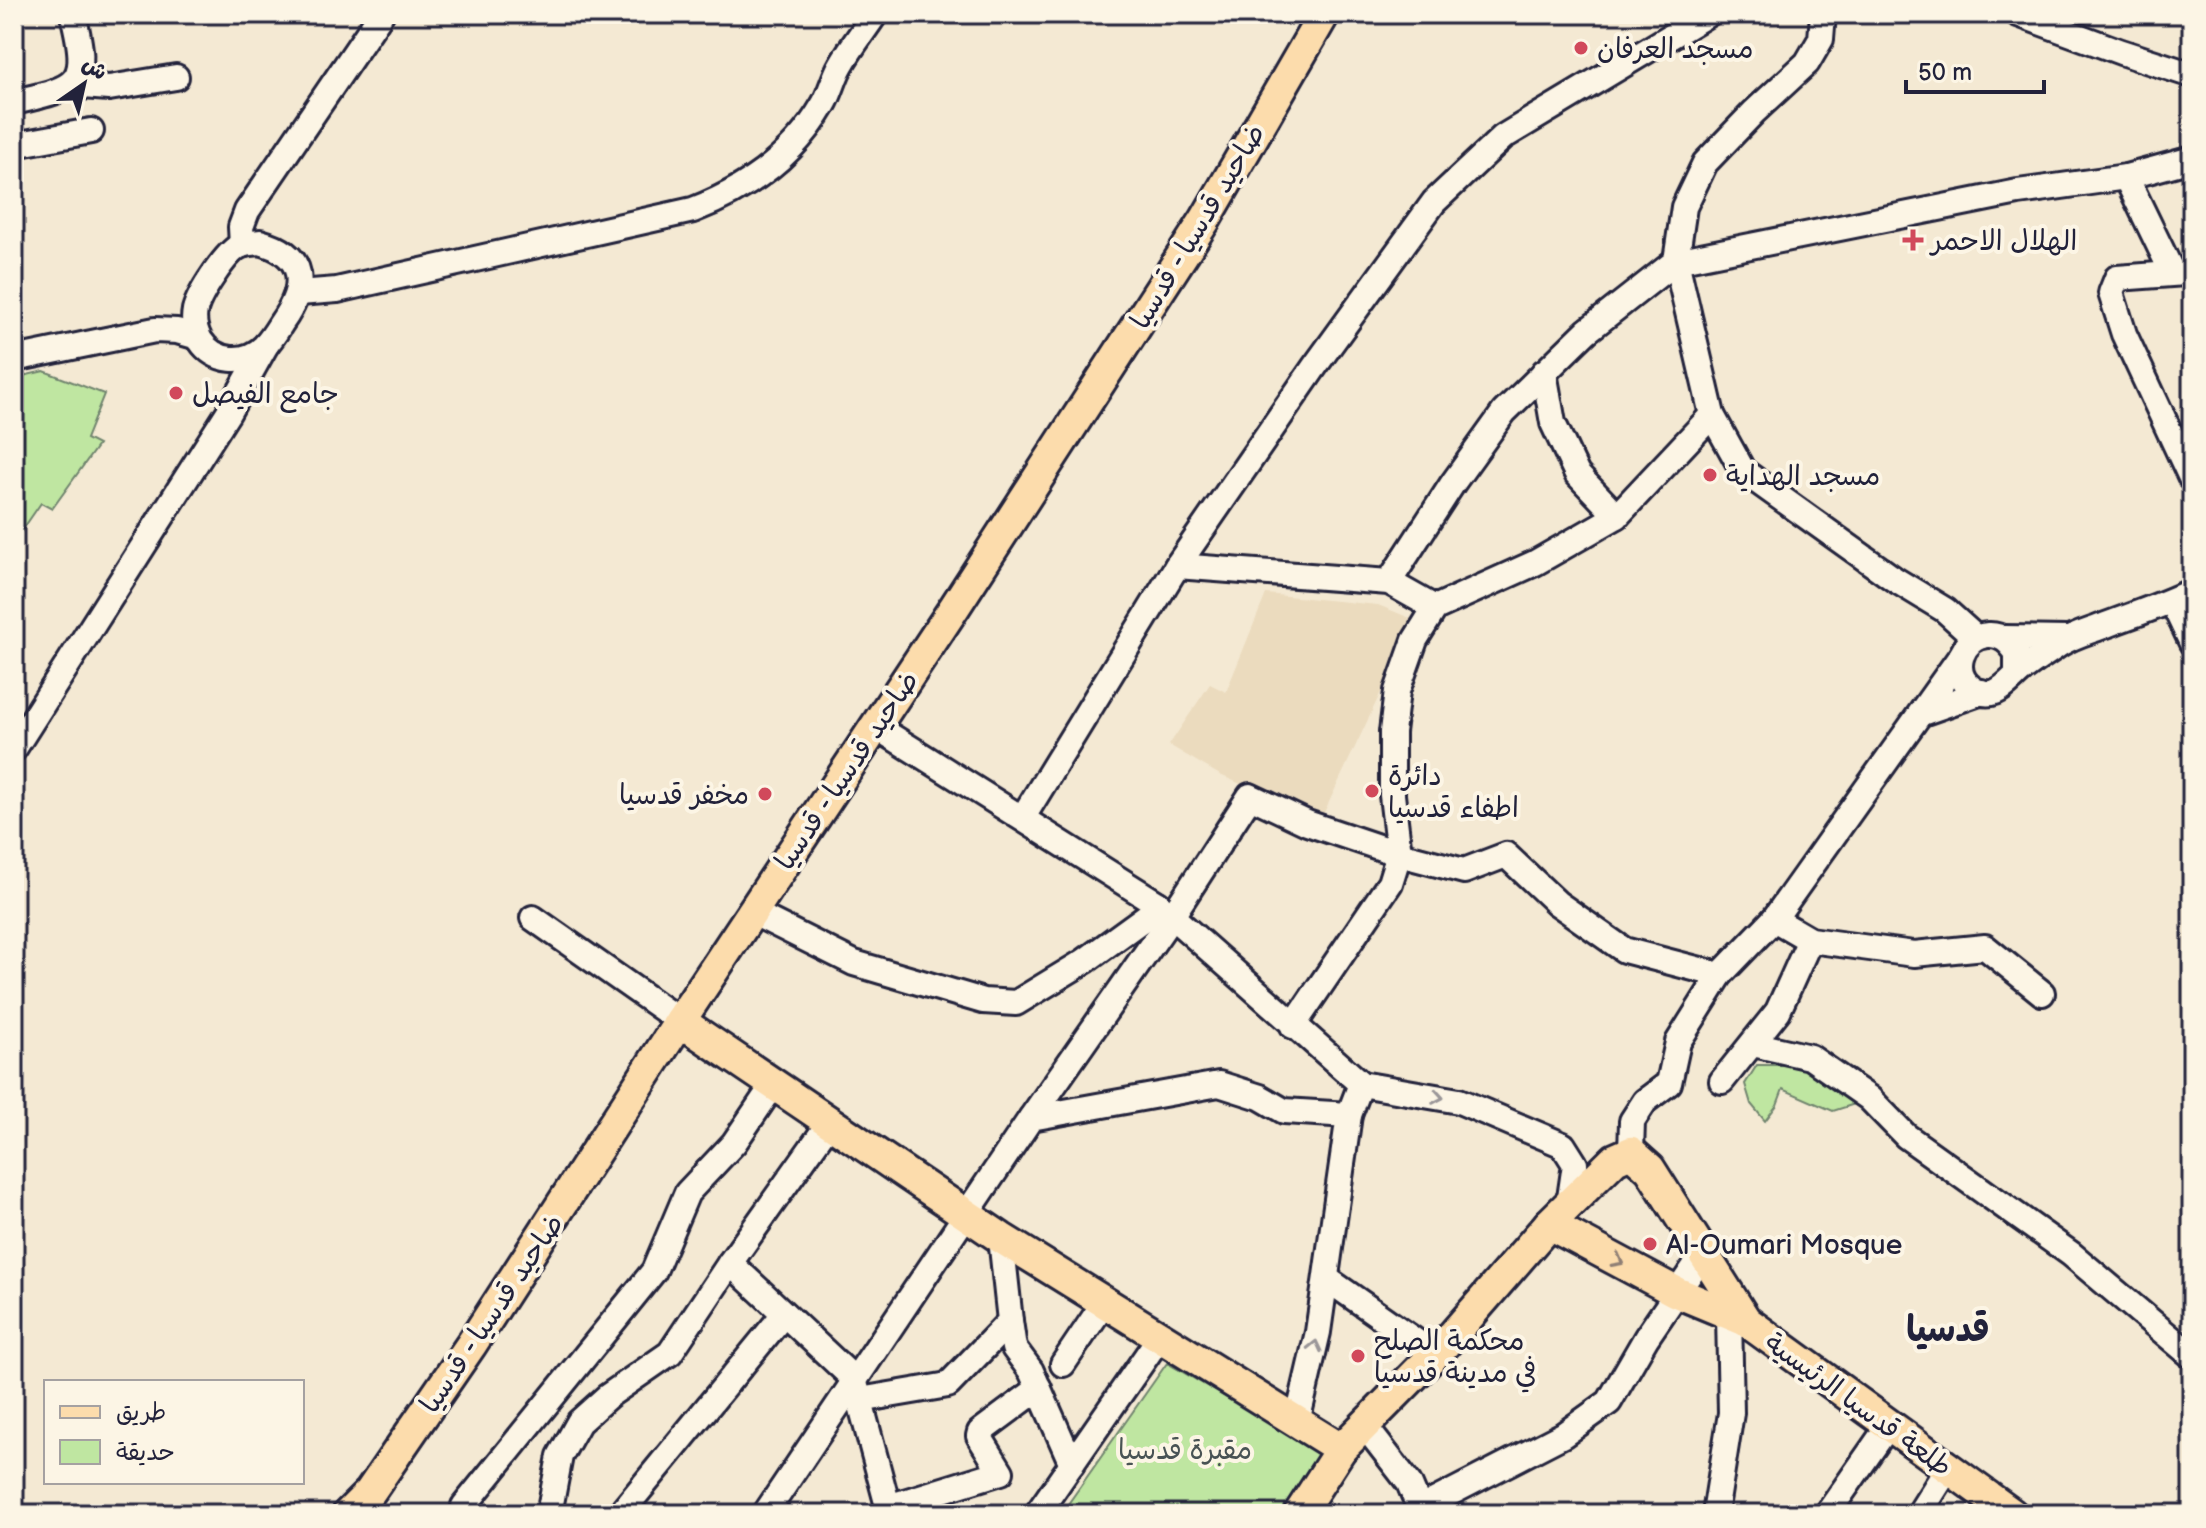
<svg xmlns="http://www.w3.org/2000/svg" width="2206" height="1528" viewBox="0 0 2206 1528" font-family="'Balsamiq Sans','Playpen Sans Arabic',sans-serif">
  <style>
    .built { fill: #ebdbbe }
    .green { fill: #bfe6a1; stroke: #70846e; stroke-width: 2 }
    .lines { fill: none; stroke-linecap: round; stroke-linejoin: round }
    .minor-casing { stroke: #22223b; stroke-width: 30 }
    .major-casing { stroke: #22223b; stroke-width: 36 }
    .minor { stroke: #fcf5e5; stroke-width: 24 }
    .major { stroke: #fcdcac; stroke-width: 30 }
    .oneway { stroke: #9a9698 }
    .oneway2 { stroke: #8f7f74 }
    .poi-dot { fill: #d1495b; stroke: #fcf5e5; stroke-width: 3 }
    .labels { text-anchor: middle; stroke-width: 8; stroke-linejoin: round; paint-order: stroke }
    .poi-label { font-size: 28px; fill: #22223b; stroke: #fcf5e5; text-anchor: start }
    .street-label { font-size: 28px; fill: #22223b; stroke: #fcf5e5 }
    .park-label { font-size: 28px; fill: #495354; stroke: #fcf5e5 }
    .district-label { font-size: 36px; font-weight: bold; fill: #22223b; stroke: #fcf5e5 }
  </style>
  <rect width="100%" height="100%" fill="#f4e9d3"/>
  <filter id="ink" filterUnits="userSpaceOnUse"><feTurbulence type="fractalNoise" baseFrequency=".0125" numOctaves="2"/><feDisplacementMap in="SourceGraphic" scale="16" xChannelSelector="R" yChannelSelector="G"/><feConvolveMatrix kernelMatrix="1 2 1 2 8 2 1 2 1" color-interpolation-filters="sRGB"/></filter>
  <g filter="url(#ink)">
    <!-- built -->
    <polygon class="built" points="1266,594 1378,605 1415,620 1321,819 1220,775 1169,745 1210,684 1226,692"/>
    <!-- green -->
    <g class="green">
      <polygon points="44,371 104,394 86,439 98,445 52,509 41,503 14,542 14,378"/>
      <polygon points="1757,1065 1819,1065 1858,1103 1833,1111 1783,1089 1777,1105 1765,1121 1751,1104 1745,1084"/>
      <polygon points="1167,1363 1322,1453 1281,1514 1061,1514"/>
    </g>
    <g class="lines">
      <defs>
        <g id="minor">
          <polyline points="1823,14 1821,39 1807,63 1754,112 1705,163 1684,207 1676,261 1712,415 1743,471 1894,579 1945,610 1976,638"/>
          <polyline points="2018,14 2121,52 2192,75"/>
          <polyline points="70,85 109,88 176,77"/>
          <path d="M14,102C81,87 90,84 73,14"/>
          <polyline points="14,145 91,131"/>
          <polyline points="2126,177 2172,272"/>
          <path d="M260,242C307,255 307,286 282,322C277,330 271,340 264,347C245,365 215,363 200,340C195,331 193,320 195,310C199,294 226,252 241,245C246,243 254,243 260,242Z"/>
          <polyline points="242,245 241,227 247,211 381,14"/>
          <polyline points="2185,273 2117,278 2111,293 2124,334 2192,480"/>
          <path d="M299,293L337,290L693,210C748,189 794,156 824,104C831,92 834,77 841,65C851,47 864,31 875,14"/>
          <polyline points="14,359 155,330 177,331 198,337"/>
          <polyline points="1544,372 1553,423 1577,474 1617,516"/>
          <polyline points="1177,566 1389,582 1435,608"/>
          <polyline points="1389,582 1453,483 1504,412 1587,331 1676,261 2018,192 2126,177 2192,159"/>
          <polyline points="2172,601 2192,643"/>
          <polyline points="2003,638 2067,639"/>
          <path d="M2017,674V653C2010,643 2002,634 1988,635C1961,637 1949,673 1973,689C1995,702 2006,684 2020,672C2032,662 2047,653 2060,644C2074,635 2091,631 2106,625C2135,614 2164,605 2192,591"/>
          <polyline points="1922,713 1982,692"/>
          <polyline points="875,726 1158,904 1361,1084 1459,1101 1563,1145 1575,1164 1569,1205"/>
          <polyline points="14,749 228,413 266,345"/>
          <polyline points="1023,817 1177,566 1315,366 1434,202 1503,137 1708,14"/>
          <polyline points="752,912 854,963 983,1001 1016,1003 1085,961 1147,916 1158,904"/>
          <polyline points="533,918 680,1021"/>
          <polyline points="1774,919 1810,940 1914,954 1985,947 2042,993"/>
          <polyline points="1293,1026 1390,883 1399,854 1392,795 1392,732 1397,691 1415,640 1435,608 1535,563 1617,516 1712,415"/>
          <polyline points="1753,1044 1810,1057 1869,1098 1906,1136 2071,1254 2192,1356"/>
          <polyline points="1722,1081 1778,1011 1810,940"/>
          <polyline points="1031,1118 1219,1084 1260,1097 1284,1111 1349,1115"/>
          <polyline points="1631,1152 1632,1121 1645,1101 1669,1083 1678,1042 1720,975 1774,919 1961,656"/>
          <polyline points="730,1263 854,1379 890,1514"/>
          <polyline points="1327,1279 1434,1354"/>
          <polyline points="1010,1321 1014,1348 1031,1371 1072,1464"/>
          <polyline points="1063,1364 1104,1303"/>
          <polyline points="860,1400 948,1385 1010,1321 1001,1238"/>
          <polyline points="1297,1422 1318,1332 1349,1115 1361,1084"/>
          <polyline points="1364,1425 1409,1483 1422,1514"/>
          <polyline points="464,1506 654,1271 687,1193 734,1143 774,1084"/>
          <polyline points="888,1507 1001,1472 979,1436 980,1432 1039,1388"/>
          <polyline points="1421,1508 1563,1435 1609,1402 1646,1338 1704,1253"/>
          <polyline points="549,1514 560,1456 579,1422 608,1396 670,1353 730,1263 830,1122"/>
          <polyline points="620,1514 784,1314"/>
          <polyline points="765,1514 1031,1118 1172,916 1250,796 1307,823 1399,854 1464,871 1506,855 1557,903 1624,950 1720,975"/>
          <polyline points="1037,1514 1159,1338"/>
          <polyline points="1715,1514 1731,1413 1729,1314"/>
          <polyline points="1827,1514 1889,1425"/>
          <polyline points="1919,1514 1948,1468"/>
        </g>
        <g id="major">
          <polyline points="680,1021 1001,1238 1341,1449"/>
          <polyline points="1549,1224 1676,1292 1746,1321 2012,1514"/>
          <polyline points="348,1514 370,1492 471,1345 680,1021 954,608 1205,220 1324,14"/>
          <polyline points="1299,1514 1341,1449 1445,1344 1549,1224 1615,1159 1631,1152 1650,1169 1746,1321"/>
        </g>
      </defs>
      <!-- minor casing -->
      <use href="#minor" class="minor-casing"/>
      <!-- major casing -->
      <use href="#major" class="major-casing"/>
      <!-- minor -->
      <use href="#minor" class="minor"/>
      <!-- major -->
      <use href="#major" class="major"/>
    </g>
    <!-- one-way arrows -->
    <defs><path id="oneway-chevron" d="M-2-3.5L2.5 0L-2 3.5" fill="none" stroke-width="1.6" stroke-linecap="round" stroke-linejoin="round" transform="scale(2)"/></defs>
    <g class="oneway">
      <use href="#oneway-chevron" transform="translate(1438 1097) rotate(10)"/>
      <use href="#oneway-chevron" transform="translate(1315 1346) rotate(-77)"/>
    </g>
    <use class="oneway2" href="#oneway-chevron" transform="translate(1618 1261) rotate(28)"/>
  </g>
  <!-- markers -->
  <g class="poi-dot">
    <circle cx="1581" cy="48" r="8"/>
    <path d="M1909 228h8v8h8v8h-8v8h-8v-8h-8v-8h8z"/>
    <circle cx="176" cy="393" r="8"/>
    <circle cx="1710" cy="475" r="8"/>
    <circle cx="1372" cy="791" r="8"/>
    <circle cx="765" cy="794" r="8"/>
    <circle cx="1650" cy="1244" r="8"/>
    <circle cx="1358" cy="1356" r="8"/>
  </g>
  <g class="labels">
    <!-- poi labels -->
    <g class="poi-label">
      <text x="1597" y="58">مسجد العرفان</text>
      <text x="1931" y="250">الهلال الاحمر</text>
      <text x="192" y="403">جامع الفيصل</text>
      <text x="1726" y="485">مسجد الهداية</text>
      <text x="1388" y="785">دائرة<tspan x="1388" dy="32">اطفاء قدسيا</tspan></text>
      <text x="749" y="804" text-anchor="end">مخفر قدسيا</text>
      <text x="1666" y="1254">Al-Oumari Mosque</text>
      <text x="1374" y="1350">محكمة الصلح<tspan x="1374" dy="32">في مدينة قدسيا</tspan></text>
    </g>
    <!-- street labels -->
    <g class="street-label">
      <text transform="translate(1197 226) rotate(-59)" y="10">ضاحيد قدسيا - قدسيا</text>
      <text transform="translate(846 770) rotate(-56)" y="10">ضاحيد قدسيا - قدسيا</text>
      <text transform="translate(491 1313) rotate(-56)" y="10">ضاحيد قدسيا - قدسيا</text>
      <text transform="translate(1859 1404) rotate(36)" y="10">طلعة قدسيا الرئيسية</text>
    </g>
    <!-- park labels -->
    <g class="park-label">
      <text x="1185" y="1459">مقبرة قدسيا</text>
    </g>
    <!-- district labels -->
    <g class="district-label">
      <text x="1948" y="1341">قدسيا</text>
    </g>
  </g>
  <!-- margin -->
  <rect width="2206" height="1528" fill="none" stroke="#fcf5e5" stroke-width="48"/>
  <rect x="24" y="24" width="2158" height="1480" fill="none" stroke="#22223b" stroke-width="3" filter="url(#ink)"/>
  <!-- legend -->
  <rect x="44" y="1380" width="260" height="104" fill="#fcf5e5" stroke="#a5a1a1" stroke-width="2"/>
  <rect x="60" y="1406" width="40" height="12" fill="#fcdcac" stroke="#a5a1a1" stroke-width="2"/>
  <text x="116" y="1420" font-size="24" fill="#22223b">طريق</text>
  <rect x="60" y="1440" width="40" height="24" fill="#bfe6a1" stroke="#a5a1a1" stroke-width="2"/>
  <text x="116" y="1460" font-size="24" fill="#22223b">حديقة</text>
  <!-- north arrow -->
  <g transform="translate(84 84) rotate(34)" stroke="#fcf5e5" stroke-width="6" paint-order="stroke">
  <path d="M0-6L14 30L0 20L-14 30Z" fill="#22223b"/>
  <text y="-12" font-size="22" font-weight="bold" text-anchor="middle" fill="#22223b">ش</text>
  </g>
  <!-- scale -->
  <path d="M1906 80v12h138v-12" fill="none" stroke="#22223b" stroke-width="4"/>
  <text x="1918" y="80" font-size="24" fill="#22223b" stroke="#fcf5e5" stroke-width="6" paint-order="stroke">50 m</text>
</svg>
